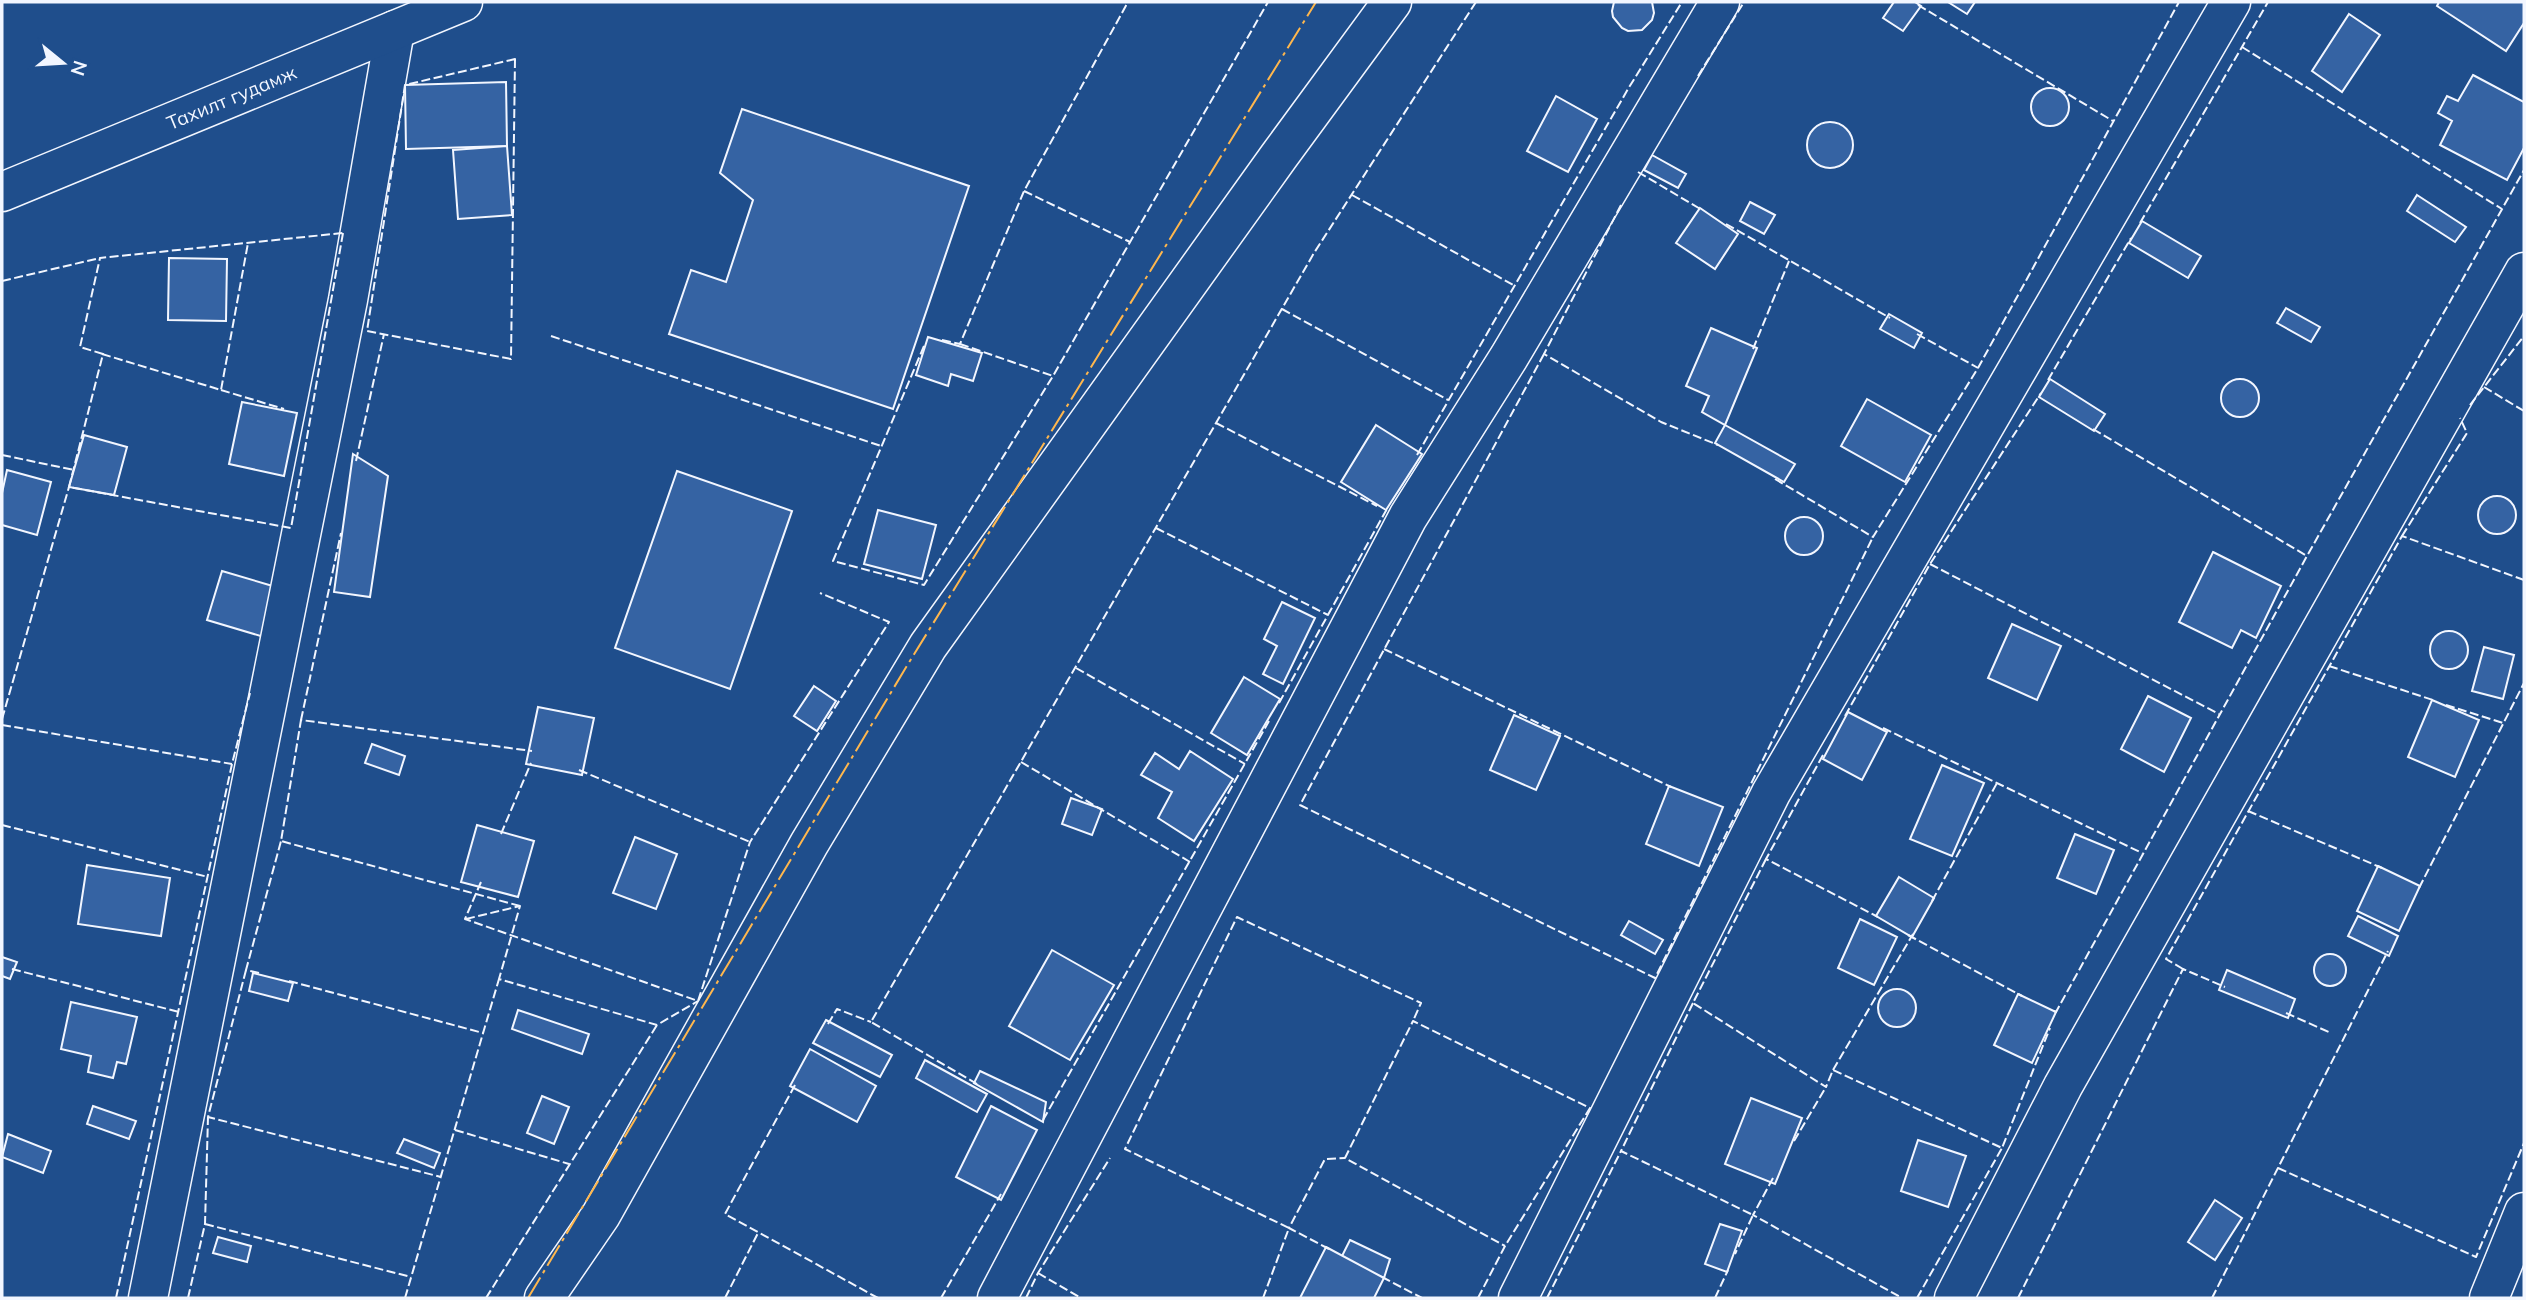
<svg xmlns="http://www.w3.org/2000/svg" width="2526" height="1300" viewBox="0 0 2526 1300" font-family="Mulish,sans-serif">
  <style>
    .building { fill: #3563a3; stroke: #f2f6ff; stroke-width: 2 }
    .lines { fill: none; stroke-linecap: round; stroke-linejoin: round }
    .minor-casing { stroke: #f2f6ff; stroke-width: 41 }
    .major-casing { stroke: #f2f6ff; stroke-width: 41 }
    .minor { stroke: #1f4e8c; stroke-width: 38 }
    .major { stroke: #1f4e8c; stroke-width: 38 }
    .fence { stroke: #f2f6ff; stroke-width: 2; stroke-dasharray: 9 3.5; stroke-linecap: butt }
    .power { stroke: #ffb74d; stroke-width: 2; stroke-dasharray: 24 5 3.5 5; stroke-linecap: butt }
    .labels { text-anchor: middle; stroke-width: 5; stroke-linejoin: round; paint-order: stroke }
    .street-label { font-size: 19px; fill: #f2f6ff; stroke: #1f4e8c }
  </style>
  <rect width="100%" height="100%" fill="#1f4e8c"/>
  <!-- building -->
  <g class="building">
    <polygon points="1614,2 1652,2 1654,13 1652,20 1642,30 1628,31 1622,28 1613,17 1612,11"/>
    <polygon points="1894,2 1915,2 1921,6 1903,31 1883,18"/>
    <polygon points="1948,2 1975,2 1967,14"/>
    <polygon points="2439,2 2524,2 2524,23 2506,51 2437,6"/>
    <polygon points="2349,14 2380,35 2342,92 2312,71"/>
    <polygon points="2473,75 2524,102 2524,148 2507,180 2440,145 2452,121 2438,113 2447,96 2458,101"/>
    <polygon points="506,82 507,146 406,149 405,85"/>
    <circle cx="2050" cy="107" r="19"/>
    <polygon points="1556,96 1597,119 1568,172 1527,151"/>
    <polygon points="742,109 969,186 893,409 669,334 691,270 726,282 753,200 720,173"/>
    <circle cx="1830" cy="145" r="23"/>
    <polygon points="507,146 512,215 458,219 453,150"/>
    <polygon points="1652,155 1686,174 1678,188 1644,170"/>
    <polygon points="2417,195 2466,227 2455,242 2407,211"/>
    <polygon points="1750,202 1775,215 1764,234 1740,221"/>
    <polygon points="1700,208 1738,234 1715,269 1676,243"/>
    <polygon points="2142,221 2201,256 2188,278 2129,243"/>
    <polygon points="169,258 227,259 226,321 168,320"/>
    <polygon points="2286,308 2320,327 2311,342 2277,323"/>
    <polygon points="1889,314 1922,333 1914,348 1880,329"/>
    <polygon points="1711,328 1757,348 1725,425 1702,412 1709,396 1686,386"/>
    <polygon points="928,337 982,353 973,381 951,374 948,386 916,375"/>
    <circle cx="2240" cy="398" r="19"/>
    <polygon points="2050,379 2105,414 2094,431 2039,397"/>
    <polygon points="1867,399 1931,435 1905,482 1841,446"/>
    <polygon points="242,402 297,413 284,476 229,464"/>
    <polygon points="1376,425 1422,454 1386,510 1341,482"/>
    <polygon points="1725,425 1795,464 1784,482 1715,443"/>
    <polygon points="84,435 127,447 114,495 69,487"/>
    <polygon points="353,454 388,476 370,597 334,592"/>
    <polygon points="7,470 51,482 37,535 2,525 2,493"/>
    <polygon points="677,471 792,511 730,689 615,648"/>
    <circle cx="2497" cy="515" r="19"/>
    <polygon points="878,510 936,525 922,579 864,564"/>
    <circle cx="1804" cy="536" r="19"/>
    <polygon points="2213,552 2281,586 2256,638 2241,630 2232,648 2179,622"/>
    <polygon points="222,571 276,587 264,637 207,620"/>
    <polygon points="1282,602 1315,618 1283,684 1263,674 1277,646 1264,639"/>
    <polygon points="2012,624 2061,646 2037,700 1988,678"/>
    <circle cx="2449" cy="650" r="19"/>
    <polygon points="2484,647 2514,655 2503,699 2472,691"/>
    <polygon points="1244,677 1280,699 1247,755 1211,733"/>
    <polygon points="814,686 836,701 817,731 794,716"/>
    <polygon points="2148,696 2191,718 2164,772 2121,749"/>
    <polygon points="2432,700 2479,720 2455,777 2408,757"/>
    <polygon points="538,707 594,718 582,775 526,764"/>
    <polygon points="1848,712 1887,732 1862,780 1823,759"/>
    <polygon points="1514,715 1560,736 1536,790 1490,770"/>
    <polygon points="372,744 405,756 399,775 365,763"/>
    <polygon points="1190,751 1233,779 1194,841 1158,818 1172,792 1141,775 1155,753 1179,769"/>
    <polygon points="1942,765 1984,783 1952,856 1910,839"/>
    <polygon points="1669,786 1723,807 1699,866 1646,844"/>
    <polygon points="1071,798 1102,809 1092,835 1062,824"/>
    <polygon points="477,825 534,841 518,897 461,882"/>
    <polygon points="2075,834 2114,850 2096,894 2057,878"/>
    <polygon points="635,837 677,854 656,909 613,893"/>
    <polygon points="87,865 170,878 161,936 78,924"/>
    <polygon points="2378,866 2420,886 2399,931 2357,911"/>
    <polygon points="1899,877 1934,898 1912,937 1876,916"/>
    <polygon points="2358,916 2398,936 2389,956 2348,936"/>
    <polygon points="1860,919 1897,937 1874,985 1838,968"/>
    <polygon points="1629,921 1663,940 1655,954 1621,935"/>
    <polygon points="1052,950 1114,985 1070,1060 1009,1026"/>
    <circle cx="2330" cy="970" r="16"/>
    <polygon points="2,957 17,962 10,979 2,976"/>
    <polygon points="2227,970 2295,999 2288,1018 2219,990"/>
    <polygon points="253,973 293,983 288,1001 249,991"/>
    <circle cx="1897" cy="1008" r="19"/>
    <polygon points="2018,994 2056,1012 2032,1063 1994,1045"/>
    <polygon points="71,1002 137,1017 126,1064 117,1062 113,1078 88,1072 91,1056 61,1049"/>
    <polygon points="518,1010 589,1034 582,1054 512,1029"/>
    <polygon points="826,1020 892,1055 880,1077 813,1043"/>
    <polygon points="810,1049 876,1086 857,1122 790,1086"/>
    <polygon points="925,1060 987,1094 977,1112 916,1078"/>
    <polygon points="980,1071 1046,1102 1043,1122 974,1083"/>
    <polygon points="542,1096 569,1107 554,1144 527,1133"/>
    <polygon points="1751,1098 1802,1118 1775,1184 1725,1164"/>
    <polygon points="93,1106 136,1121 129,1139 87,1124"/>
    <polygon points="991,1106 1037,1130 1001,1200 956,1177"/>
    <polygon points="8,1134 51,1151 43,1173 2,1157"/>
    <polygon points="404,1139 440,1153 434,1168 397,1153"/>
    <polygon points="1918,1140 1966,1156 1948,1207 1901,1191"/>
    <polygon points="2215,1200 2242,1218 2215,1260 2188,1242"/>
    <polygon points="1720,1224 1742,1231 1727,1272 1705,1264"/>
    <polygon points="218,1237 251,1246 247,1262 213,1253"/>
    <polygon points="1350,1240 1390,1259 1384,1278 1340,1260"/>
    <polygon points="1326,1247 1384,1278 1374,1298 1300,1298"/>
  </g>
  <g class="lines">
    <defs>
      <g id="minor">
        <polyline points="148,1298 348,300 395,30"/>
        <polyline points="544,1298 601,1215 809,844 928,646 1279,156 1392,2"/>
        <polyline points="997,1298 1408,517 1509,357 1720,2"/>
        <polyline points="1518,1298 1771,793 2231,2"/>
        <polyline points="1954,1298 2063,1086 2524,272"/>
        <polyline points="2489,1298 2524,1212"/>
      </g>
      <g id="major">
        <path id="s1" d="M2,192L463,2"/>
      </g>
    </defs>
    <!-- minor casing -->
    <use href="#minor" class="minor-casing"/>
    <!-- major casing -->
    <use href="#major" class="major-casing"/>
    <!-- minor -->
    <use href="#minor" class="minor"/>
    <!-- major -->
    <use href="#major" class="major"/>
    <!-- fence -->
    <g class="fence">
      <polyline points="1918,5 2113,121"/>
      <polyline points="2242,47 2502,209"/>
      <polygon points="515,59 511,359 367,331 405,85"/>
      <polyline points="1698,76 1744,2"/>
      <polyline points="1638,172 1702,210"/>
      <polyline points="1024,191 1130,242"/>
      <polyline points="1352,195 1515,286"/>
      <polyline points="1621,205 1544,354 1661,422 1718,445"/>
      <polyline points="2140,223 2268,2"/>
      <polyline points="1726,224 1890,318"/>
      <polygon points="343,233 291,528 69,487 103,354 80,347 100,258"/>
      <polyline points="2,281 100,258"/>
      <polyline points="1282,309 1448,400"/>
      <polyline points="1917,334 1978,368"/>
      <polyline points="551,336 881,446"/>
      <polyline points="942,340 960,344 1024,191 1128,2"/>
      <polyline points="960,344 1053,376"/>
      <polyline points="924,346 833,561 924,585 1053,376 1268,2"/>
      <polyline points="1753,349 1789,261"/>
      <polyline points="102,354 221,390 248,243"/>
      <polyline points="1544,354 1300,805 1655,978 1873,537"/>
      <polyline points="2048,380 2131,238"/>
      <polyline points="2484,387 2524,411"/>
      <polyline points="221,390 284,409"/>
      <polyline points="2470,405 2524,336"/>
      <polyline points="1216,423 1377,506"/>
      <polyline points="2093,429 2307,556"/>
      <polyline points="2,455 74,470"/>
      <polyline points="1417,455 1628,89 1682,2"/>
      <polyline points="356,461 384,334"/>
      <polyline points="1775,479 1873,537 1978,368 2179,2"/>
      <polyline points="1156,528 1328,615"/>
      <polyline points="2402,536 2467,433 2460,418"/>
      <polyline points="1930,564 2219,714"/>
      <polyline points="1384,649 1671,787"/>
      <polyline points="2329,666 2436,701"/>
      <polyline points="1076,668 1245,764"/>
      <polyline points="1279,703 1388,507"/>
      <polyline points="2446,705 2503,723"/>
      <polyline points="1845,716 1930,564 2041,393"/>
      <polyline points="2,719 69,487"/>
      <polyline points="301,720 341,533"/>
      <polyline points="2,725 232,764"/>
      <polyline points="1883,728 2142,853"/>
      <polyline points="1823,755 1766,859 1878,917"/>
      <polyline points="1021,762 1190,862"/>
      <polyline points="579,770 750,842"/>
      <polyline points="2248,811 2382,868"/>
      <polyline points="2,825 208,877"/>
      <polyline points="501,834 531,763"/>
      <polyline points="1766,859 1693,1003 1826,1087 1833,1070 2002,1148 2050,1028"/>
      <polyline points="481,882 465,919 698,1001 750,842 889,622 820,593"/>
      <polyline points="2419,888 2524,683"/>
      <polyline points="1932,901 1997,783"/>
      <polyline points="520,906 281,841 301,720 532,751"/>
      <polyline points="466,919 520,906 499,979 657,1025 698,1001"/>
      <polyline points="1908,935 2022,996"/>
      <polyline points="12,969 179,1012"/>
      <polyline points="2183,969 2166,959 2402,536 2524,580"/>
      <polyline points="246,970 208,1117 441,1177"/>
      <polyline points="259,973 246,970 281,841"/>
      <polyline points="289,981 483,1033"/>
      <polyline points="1693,1003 1621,1151 1753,1215 1735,1254"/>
      <polyline points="2054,1011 2056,1012 2307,556 2524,170"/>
      <polyline points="2286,1013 2331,1033"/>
      <polyline points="828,1024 837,1009 871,1022"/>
      <polyline points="1833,1070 1913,934"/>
      <polyline points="977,1084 871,1022 1314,253 1476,2"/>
      <polyline points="795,1085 725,1214 878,1298"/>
      <polyline points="1043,1120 1269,721"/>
      <polyline points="455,1130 569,1164"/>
      <polyline points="1794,1141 1826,1087"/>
      <polyline points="2278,1168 2476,1257 2524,1143"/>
      <polyline points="1773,1178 1753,1215 1902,1298"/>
      <polyline points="205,1224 411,1277"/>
      <polyline points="1329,1249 1289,1228 1325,1159 1345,1158"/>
      <polyline points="1038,1273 1081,1298"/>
      <polyline points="1382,1277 1422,1298"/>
      <polyline points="116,1298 232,764 250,693"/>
      <polyline points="188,1298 205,1224 208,1117"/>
      <polyline points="405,1298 499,979"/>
      <polyline points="486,1298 657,1025"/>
      <polyline points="725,1298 758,1233"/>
      <polyline points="941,1298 1001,1194"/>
      <polyline points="1026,1298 1038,1273 1110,1158"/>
      <polyline points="1263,1298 1289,1228 1125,1149 1237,917 1421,1003 1413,1021"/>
      <polyline points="1478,1298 1505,1246 1590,1108 1413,1021 1345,1158 1505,1246"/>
      <polyline points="1547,1298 1621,1151"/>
      <polyline points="1715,1298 1728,1270"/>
      <polyline points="1917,1298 2002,1148"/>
      <polyline points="2018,1298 2183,969 2225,987"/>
      <polyline points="2212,1298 2388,951"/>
    </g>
    <!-- power -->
    <polyline class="power" points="528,1298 905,669 1316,2"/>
  </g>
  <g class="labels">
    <!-- street labels -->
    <g class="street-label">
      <text dy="7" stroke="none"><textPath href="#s1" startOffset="248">Тахилт гудамж</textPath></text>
    </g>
  </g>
  <!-- border -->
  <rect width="2526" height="1300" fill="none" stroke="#f2f6ff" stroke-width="7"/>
  <!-- north arrow -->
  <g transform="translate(63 63) rotate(108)" stroke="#1f4e8c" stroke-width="5" paint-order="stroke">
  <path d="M0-5L12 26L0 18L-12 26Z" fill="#f2f6ff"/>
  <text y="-10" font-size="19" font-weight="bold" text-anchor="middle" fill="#f2f6ff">N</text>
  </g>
</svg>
